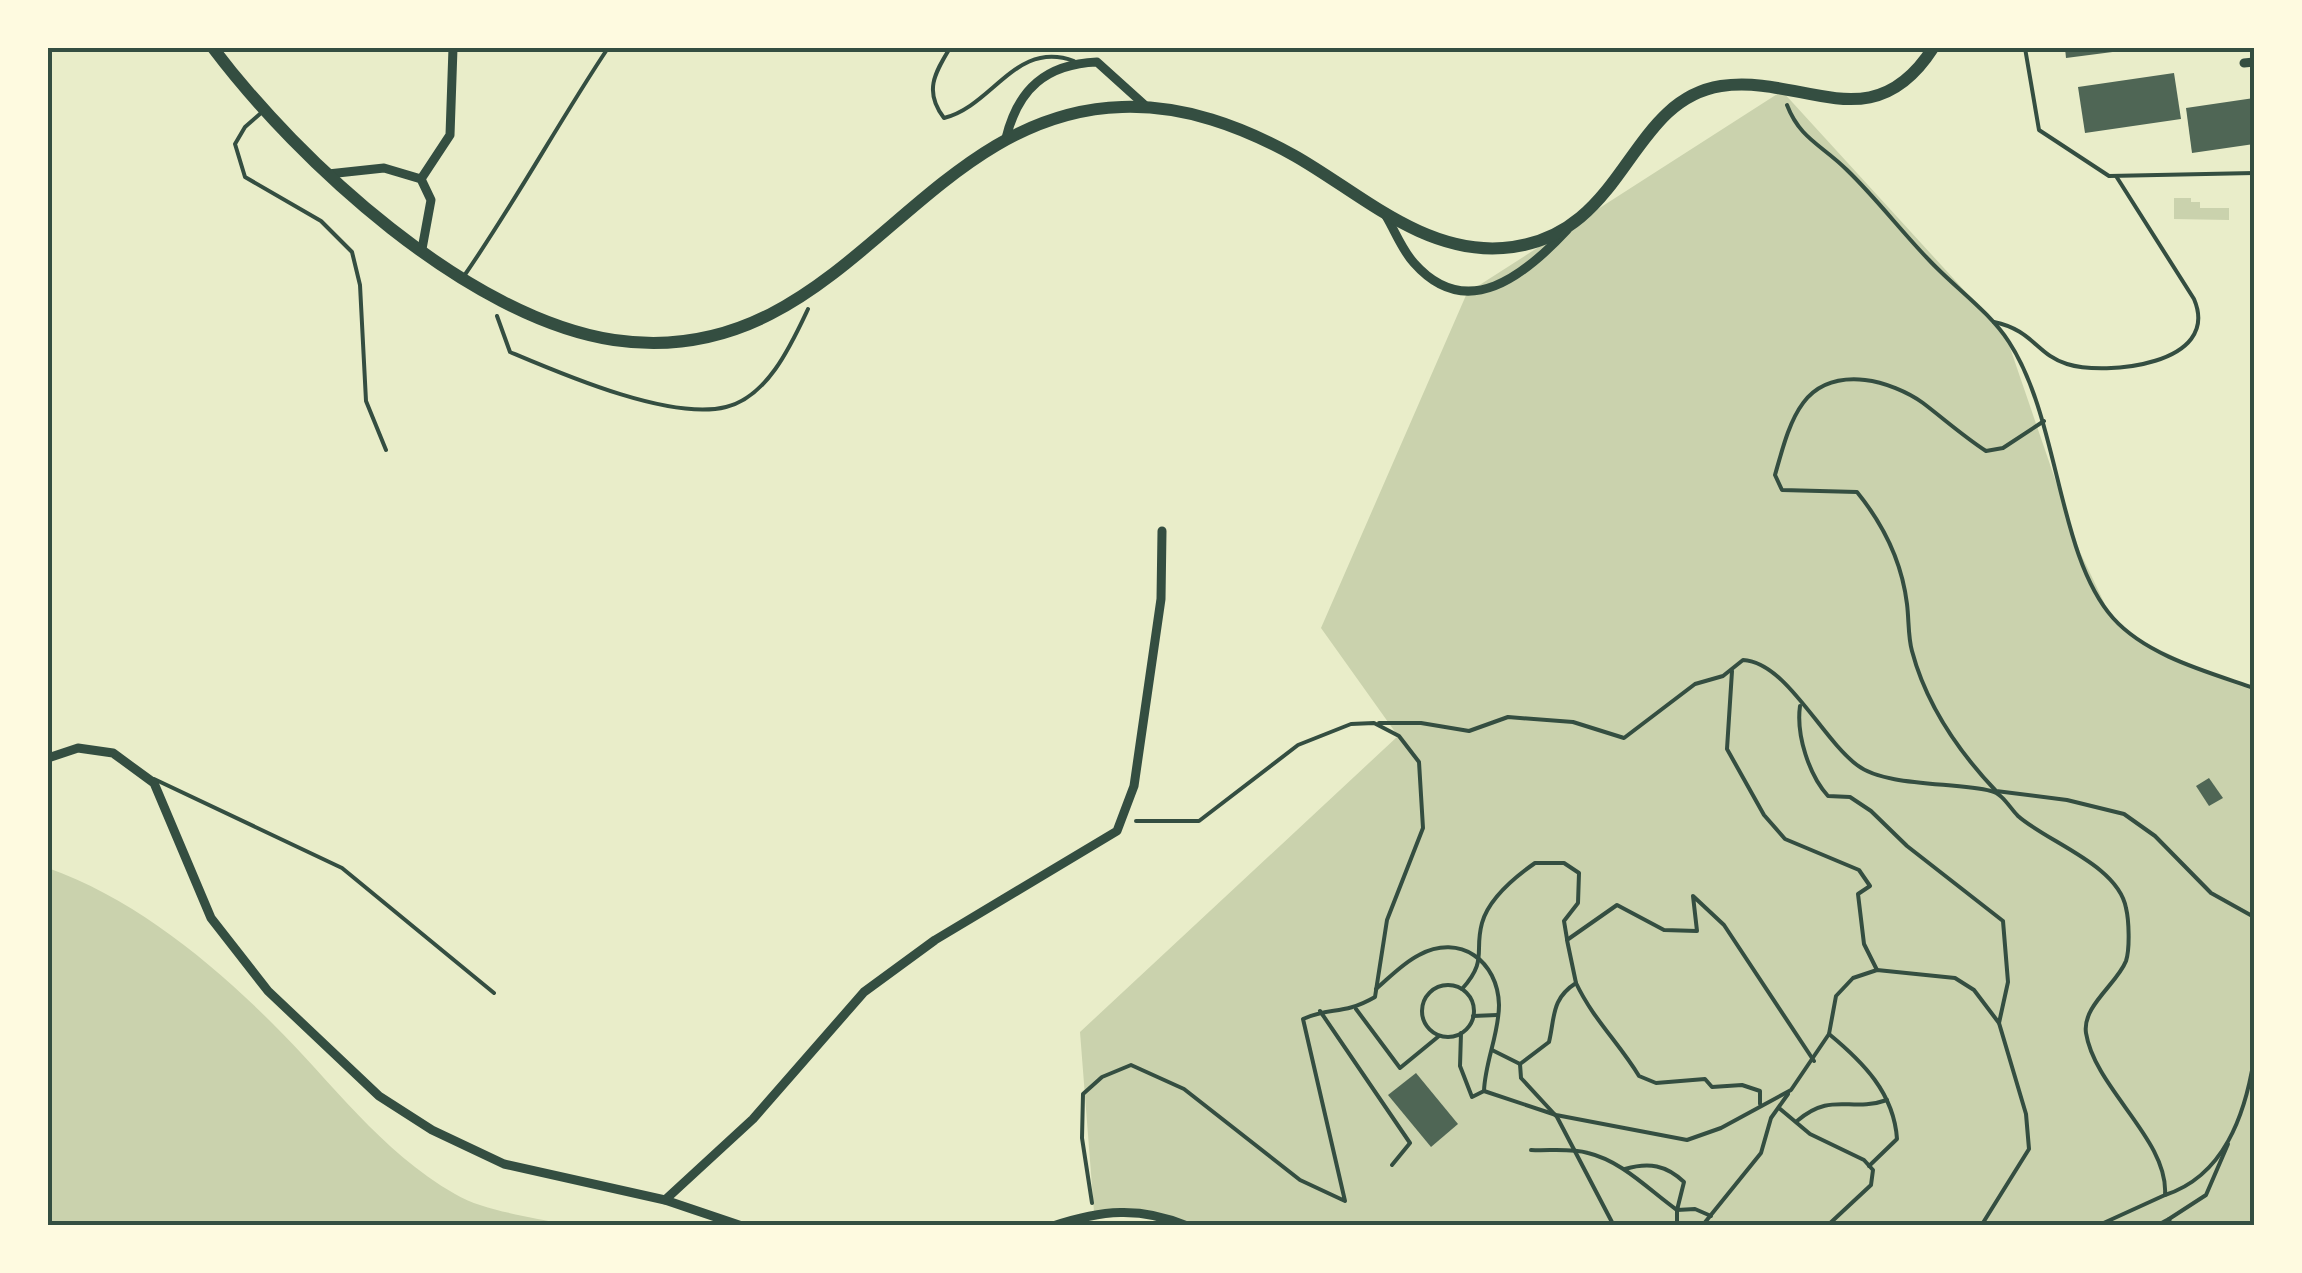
<svg xmlns="http://www.w3.org/2000/svg" width="2302" height="1273" viewBox="0 0 2302 1273" font-family="Jost,sans-serif">
  <style>
    .green { fill: #cad2ad }
    .building { fill: #4f6655 }
    .lines { fill: none; stroke-linecap: round; stroke-linejoin: round }
    .path { stroke: #344e41; stroke-width: 4 }
    .service { stroke: #344e41; stroke-width: 4 }
    .minor { stroke: #344e41; stroke-width: 9 }
    .secondary { stroke: #344e41; stroke-width: 12 }
    .neatline { fill: none; stroke: #344e41; stroke-width: 4 }
  </style>
  <rect width="100%" height="100%" fill="#e9edc9"/>
  <!-- green -->
  <g class="green">
    <polygon points="1782,91 2006,336 2080,552 2111,617 2133,637 2200,669 2254,688 2254,1225 1174,1225 1152,1211 1094,1212 1080,1032 1398,736 1321,628 1467,293"/>
    <polygon points="2174,198 2191,198 2191,202 2200,202 2200,208 2229,208 2229,220 2174,219"/>
    <path d="M48,868C132,898 208,959 272,1023C332,1082 380,1151 455,1194C485,1212 532,1216 565,1225H48Z"/>
  </g>
  <!-- building -->
  <g class="building">
    <polygon points="2065,48 2127,48 2128,50 2066,58"/>
    <polygon points="2174,73 2181,119 2085,133 2078,87"/>
    <polygon points="2254,98 2254,144 2192,153 2186,108"/>
    <polygon points="2209,778 2223,798 2209,806 2196,786"/>
    <polygon points="1416,1073 1458,1124 1431,1147 1388,1095"/>
  </g>
  <g class="lines">
    <!-- path -->
    <g class="path">
      <polyline points="2025,48 2039,130 2109,176 2254,173"/>
      <path d="M1787,105C1800,139 1822,145 1847,170C1876,198 1901,231 1929,260C1954,287 1989,311 2009,342C2060,420 2057,555 2113,618C2147,656 2208,672 2254,688"/>
      <path d="M497,316L510,352C562,374 670,421 726,407C768,397 792,343 808,309"/>
      <path d="M1994,322C2033,330 2037,355 2067,364C2105,376 2222,365 2194,299L2116,176"/>
      <path d="M2044,421L2003,448L1986,451C1963,436 1944,419 1923,403C1908,392 1884,382 1865,380C1801,373 1790,422 1775,475L1782,490L1857,492C1883,524 1902,563 1907,604C1909,620 1908,637 1912,651C1926,704 1959,752 1996,791L2067,800L2124,814L2155,836L2211,893L2254,917"/>
      <polyline points="1732,671 1727,749 1764,815 1785,839 1859,870 1870,886 1858,894 1864,944 1877,970"/>
      <path d="M1800,706C1796,735 1809,775 1828,796L1850,797L1871,811L1907,846L2003,921L2008,982L1999,1023"/>
      <path d="M1379,723H1421L1469,731L1508,717L1573,722L1624,738L1695,684L1723,676L1743,660C1786,662 1821,738 1857,765C1885,787 1955,782 1991,791C2002,793 2010,808 2018,816C2047,842 2118,865 2126,908C2129,920 2130,949 2126,961C2117,984 2082,1006 2086,1033C2095,1089 2169,1140 2165,1195L2097,1226"/>
      <path d="M1576,983C1593,1019 1619,1043 1639,1076L1656,1083L1705,1079L1712,1087L1742,1085L1760,1091V1104"/>
      <circle cx="1448" cy="1011" r="26"/>
      <path d="M1376,989C1389,978 1403,963 1419,955C1460,933 1498,961 1499,1005C1499,1034 1485,1062 1484,1091L1556,1115L1687,1140L1721,1128L1791,1090L1829,1034L1836,996L1853,978L1877,970L1955,978L1974,990L1999,1023L2026,1114L2029,1149L1981,1226"/>
      <path d="M1462,989C1488,960 1474,952 1482,923C1489,898 1515,877 1535,863H1564L1579,873L1578,903L1564,921L1567,939"/>
      <polyline points="1356,1009 1400,1068 1439,1036"/>
      <polyline points="1320,1011 1410,1143 1392,1165"/>
      <polyline points="1473,1016 1497,1015"/>
      <polyline points="1461,1033 1460,1066 1472,1097 1484,1091"/>
      <path d="M1829,1034C1863,1062 1894,1093 1897,1139L1869,1166"/>
      <polyline points="1492,1050 1520,1064 1521,1078 1557,1117 1614,1226"/>
      <path d="M1520,1064L1549,1042C1555,1017 1551,999 1576,983L1567,940L1617,905L1664,930L1697,931L1693,896L1724,925L1814,1061"/>
      <polyline points="1779,1108 1810,1134 1864,1160 1873,1170 1871,1185 1827,1226"/>
      <path d="M1797,1121C1832,1091 1850,1113 1887,1100"/>
      <path d="M1531,1150C1549,1151 1571,1148 1588,1153C1622,1161 1649,1190 1677,1210V1226"/>
      <path d="M1625,1169C1649,1162 1666,1165 1684,1182L1677,1210L1695,1209L1711,1216"/>
      <path d="M2165,1195C2224,1176 2245,1115 2254,1059"/>
      <path d="M1092,1203L1082,1138L1083,1094L1102,1077L1131,1065L1184,1089L1300,1180L1345,1201L1303,1019C1331,1006 1342,1016 1375,997L1387,920L1423,828L1419,762L1399,736L1374,723L1351,724L1298,745L1199,821H1136"/>
      <polyline points="2169,1219 2206,1195 2228,1144"/>
      <polyline points="1702,1226 1761,1153 1771,1118 1788,1094"/>
      <polyline points="2156,1226 2169,1219 2171,1226"/>
    </g>
    <!-- service -->
    <g class="service">
      <path d="M950,48C934,74 924,92 944,118C993,106 1016,39 1074,61"/>
      <polyline points="261,113 245,127 235,144 245,177 321,221 352,252 360,285 366,401 386,450"/>
      <path d="M464,276C516,201 558,123 608,48"/>
      <polyline points="154,779 342,868 494,993"/>
    </g>
    <!-- minor -->
    <g class="minor">
      <polyline points="2244,63 2254,62"/>
      <path d="M1006,138C1018,89 1046,64 1097,62L1148,108"/>
      <polyline points="328,174 384,168 421,179 431,200 422,249"/>
      <polyline points="421,179 450,135 453,48"/>
      <path d="M1386,216C1395,231 1402,250 1414,263C1467,323 1525,275 1567,230"/>
      <polyline points="48,758 78,748 113,753 154,783 211,918 268,991 379,1096 432,1130 504,1164 665,1200 742,1226"/>
      <polyline points="665,1200 753,1119 864,992 935,940 1117,831 1134,786 1161,599 1162,531"/>
      <path d="M1053,1226C1101,1210 1140,1206 1187,1226"/>
    </g>
    <!-- secondary -->
    <path class="secondary" d="M213,48C299,162 468,318 614,340C843,374 915,113 1122,107C1184,105 1241,126 1295,156C1360,193 1423,254 1503,248C1627,239 1625,101 1721,86C1803,74 1872,143 1933,48"/>
  </g>
  <!-- border -->
  <rect width="2302" height="1273" fill="none" stroke="#fefae0" stroke-width="100"/>
  <rect x="50" y="50" width="2202" height="1173" class="neatline"/>
</svg>
